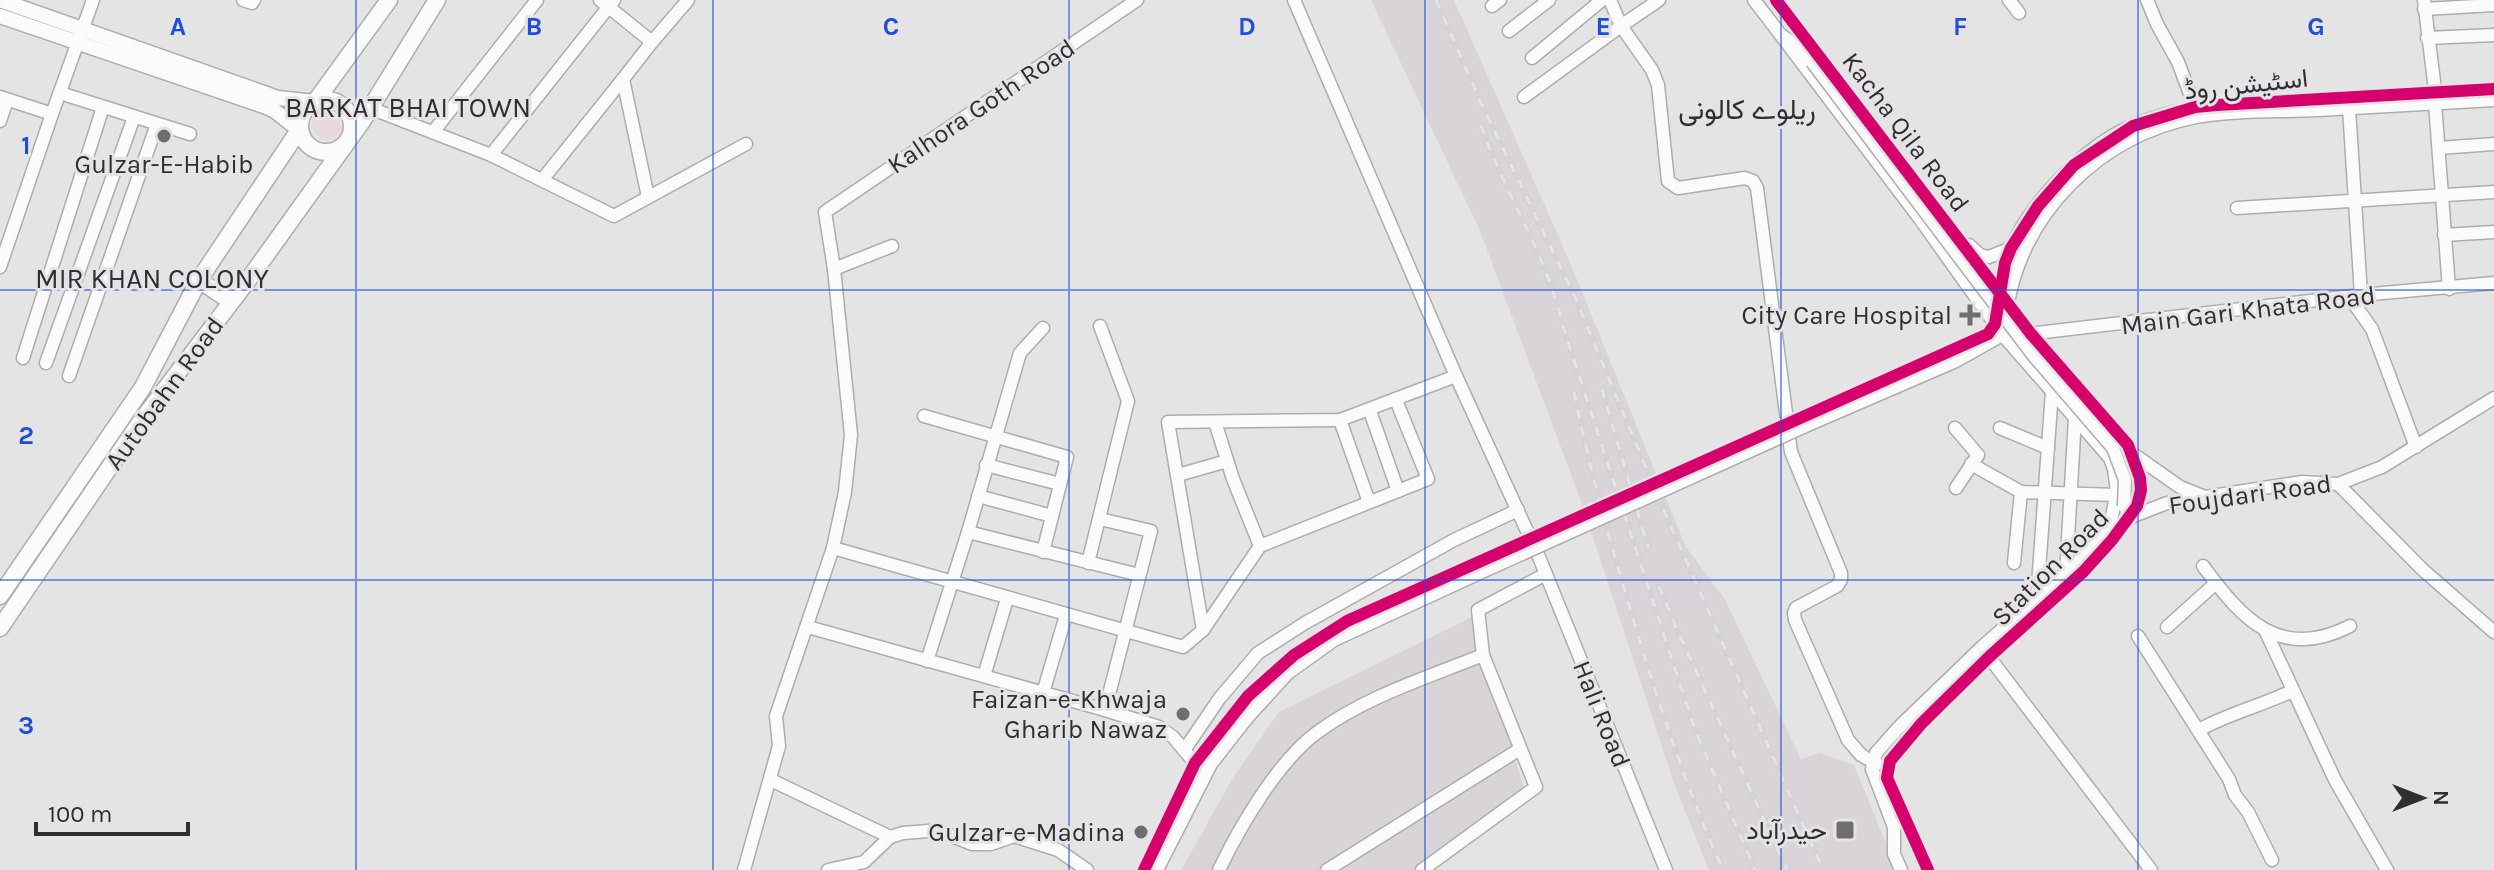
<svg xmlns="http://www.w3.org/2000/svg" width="2494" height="870" viewBox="0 0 2494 870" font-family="Karla,Vazirmatn,sans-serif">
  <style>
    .built { fill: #d8d4d8 }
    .green { fill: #e7d8dc }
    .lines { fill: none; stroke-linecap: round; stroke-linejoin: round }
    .minor-casing { stroke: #adadad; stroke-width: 15 }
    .major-casing { stroke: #adadad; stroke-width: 17 }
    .highway-casing { stroke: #adadad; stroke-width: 19 }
    .minor { stroke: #fbfbfb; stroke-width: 12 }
    .major { stroke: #fbfbfb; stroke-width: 14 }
    .highway { stroke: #fbfbfb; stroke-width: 16 }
    .rail-casing { stroke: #d4d3d4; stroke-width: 6 }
    .rail { stroke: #e6e3e6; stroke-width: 3; stroke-dasharray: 9; stroke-linecap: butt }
    .minor-bridge-casing { stroke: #adadad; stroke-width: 15; stroke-linecap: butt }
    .minor-bridge { stroke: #fbfbfb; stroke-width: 12 }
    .cycleway-casing { stroke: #e6e3e6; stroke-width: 17 }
    .cycleway { stroke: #d6006c; stroke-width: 12 }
    .grid { fill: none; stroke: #1d4ed8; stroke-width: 2; stroke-opacity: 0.55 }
    .poi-dot { fill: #6f6e6f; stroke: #e6e3e6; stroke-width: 3 }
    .labels { text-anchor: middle; stroke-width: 6; stroke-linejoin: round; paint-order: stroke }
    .street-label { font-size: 26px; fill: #2f2f30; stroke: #e6e3e6 }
    .poi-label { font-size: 26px; fill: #2f2f30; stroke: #e6e3e6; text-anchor: end }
    .neighbourhood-label { font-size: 28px; fill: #2f2f30; stroke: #e6e3e6 }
    .grid-label { font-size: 26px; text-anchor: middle; font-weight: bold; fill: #1d4ed8; stroke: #e6e3e6; stroke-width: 6; stroke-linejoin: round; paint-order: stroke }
  </style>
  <rect width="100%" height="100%" fill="#e5e4e5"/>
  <!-- built -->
  <g class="built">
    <polygon points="1371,0 1454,0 1571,265 1686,547 1724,598 1801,759 1819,753 1854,765 1897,870 1709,870 1676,789 1582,504 1480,231"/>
    <polygon points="1472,617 1528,801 1420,870 1181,870 1234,776 1279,712"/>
  </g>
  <!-- green -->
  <circle class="green" cx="327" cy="125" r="15"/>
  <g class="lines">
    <defs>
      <g id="minor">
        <polyline points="243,0 252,3 254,0"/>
        <polyline points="600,0 652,42 623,79 648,197"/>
        <polyline points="1294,0 1456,376 1539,557 1666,870"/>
        <polyline points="1610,0 1621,26 1659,0"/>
        <polyline points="1754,0 1780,34 1803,51 1812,62"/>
        <polyline points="1776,0 2031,334 2128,445 2140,478 2141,490 2137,506 2112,540 2083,572 1989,657 1921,724 1890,761 1887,778 1928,870"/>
        <polyline points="2009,0 2019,13"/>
        <polyline points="2147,0 2157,24 2178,62 2195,107"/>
        <polyline points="2424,0 2435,90"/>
        <polyline points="1492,6 1500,0"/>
        <polyline points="2424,9 2494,5"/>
        <polyline points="1509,31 1549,0"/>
        <polyline points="1780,34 1920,219 2002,334 2110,458 2114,469 2117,491 2110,526 2106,534 2082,558 1982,647 1900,726 1876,753 1872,769 1894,827 1894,854 1901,870"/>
        <polyline points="2427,38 2494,35"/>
        <polyline points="652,42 688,0"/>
        <polyline points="1532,58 1602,0"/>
        <polyline points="60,93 190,134"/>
        <polyline points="0,97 52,114 93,0"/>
        <polyline points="1524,97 1621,26 1652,70 1658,85 1668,181 1678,188 1745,178 1753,181 1757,188 1791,452 1841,573 1841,580 1837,586 1796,608 1794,613 1795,620 1848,740 1861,755 1877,764"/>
        <polyline points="2435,103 2449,289"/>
        <polyline points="370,108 491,155 614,216 746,144"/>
        <polyline points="2349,108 2361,295"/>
        <polyline points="0,121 7,100"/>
        <polyline points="433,132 537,0"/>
        <polyline points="2439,148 2494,144"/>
        <polyline points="491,155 614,0"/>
        <polyline points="542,180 623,79"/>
        <polyline points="2237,208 2494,192"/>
        <polyline points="2444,235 2494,232"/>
        <polyline points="1969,245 1980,255 1989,257 2011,248"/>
        <polyline points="0,267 52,114"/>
        <polyline points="834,269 892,246"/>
        <path d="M1999,297C2000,285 2002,273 2006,261C2024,208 2082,147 2134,125C2160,114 2189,108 2217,105L2494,89"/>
        <polyline points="2350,298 2372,329 2416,447"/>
        <path d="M2007,308C2023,211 2100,136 2196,117C2235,110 2278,112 2318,110C2376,107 2435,103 2494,100"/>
        <polyline points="2028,334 2361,295 2494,283"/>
        <polyline points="23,358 103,107"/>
        <polyline points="46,363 134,117"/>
        <polyline points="69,376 157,124"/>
        <polyline points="1370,411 1398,491"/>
        <polyline points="1806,415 1977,340 1993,330 1996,319"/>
        <polyline points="924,416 1067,457 1043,552"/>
        <polyline points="1340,420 1369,502"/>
        <polyline points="1215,422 1233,479 1260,546"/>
        <polyline points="1810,424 1956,361 1997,338 2002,334 2004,326"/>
        <polyline points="1955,428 1978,455 1956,488"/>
        <polyline points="2000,428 2048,448"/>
        <polyline points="2133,454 2180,487 2205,497"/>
        <polyline points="1971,464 2021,492 2117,495"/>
        <polyline points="986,465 1060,484"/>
        <polyline points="1178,475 1227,461"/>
        <polyline points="2338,484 2423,570 2494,632"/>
        <polyline points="978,496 1052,516"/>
        <polyline points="2131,517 2167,503 2302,482 2338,484 2382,467 2494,398"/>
        <polyline points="1100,519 1151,531 1105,710"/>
        <polyline points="968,532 1139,575"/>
        <polyline points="833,548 1183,647 1203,630 1260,546 1428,479 1396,400"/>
        <polyline points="1088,563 1128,401 1100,326"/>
        <polyline points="2014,563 2021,492"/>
        <path d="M2203,566C2242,619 2280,662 2350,626"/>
        <polyline points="2066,573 2075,418"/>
        <polyline points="2037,599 2052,391"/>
        <polyline points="808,627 1105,710 1159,727 1173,737 1195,763"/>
        <polyline points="2167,627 2216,583"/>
        <polyline points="1203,630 1168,422 1340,420 1456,376"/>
        <polyline points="2266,632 2335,780 2387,870"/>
        <polyline points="2138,636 2229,779 2235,795 2248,812 2272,860"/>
        <polyline points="1986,653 2151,870"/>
        <polyline points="927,661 968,532 1020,353 1043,328"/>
        <polyline points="984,676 1007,599"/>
        <polyline points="1043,693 1066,615"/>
        <path d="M2199,730C2229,713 2261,706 2292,691"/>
        <polyline points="1185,749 1219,699 1258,653 1305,623 1454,540 1518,510"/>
        <polyline points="771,780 890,837"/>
        <polyline points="744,870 779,746 776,716 833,548 845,492 851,435 834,269 825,212 1137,0"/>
        <polyline points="828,870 864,862 890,837 903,833 928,831 944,833 972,844 991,844 1014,836 1058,850 1087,870"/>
        <polyline points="1144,870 1195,763 1248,696 1294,655 1347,621 1481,562"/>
        <polyline points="1157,870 1211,764 1247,718 1288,673 1334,640 1484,571"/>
        <path d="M1219,870C1239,828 1277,763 1315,734C1364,697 1426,678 1483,655"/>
        <polyline points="1327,870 1520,749"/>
        <polyline points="1422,870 1536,787 1483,655 1478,610 1546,574"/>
      </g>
      <g id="major">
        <polyline points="0,0 278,98 315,102"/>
        <polyline points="0,16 264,106 275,111 299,130"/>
      </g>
      <g id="highway">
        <circle cx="326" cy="126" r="26"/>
        <polyline points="315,102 389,0"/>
        <polyline points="199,280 230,301"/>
        <polyline points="0,596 143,387 199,280 299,130"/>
        <polyline points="0,628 141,421 251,276 363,120 437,0"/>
      </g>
    </defs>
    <!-- minor casing -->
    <use href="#minor" class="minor-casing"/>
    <!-- major casing -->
    <use href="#major" class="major-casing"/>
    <!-- highway casing -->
    <use href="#highway" class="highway-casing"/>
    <!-- minor -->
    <use href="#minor" class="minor"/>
    <!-- major -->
    <use href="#major" class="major"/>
    <!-- highway -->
    <use href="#highway" class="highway"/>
    <defs>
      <g id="rail">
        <polyline points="1436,0 1482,105 1575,297 1662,506 1823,870"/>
        <path d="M1481,125C1497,172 1521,214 1541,260C1552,285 1559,311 1566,336L1694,727L1755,870"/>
        <polyline points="1602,389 1648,547"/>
        <path d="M1574,392C1587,458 1605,523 1624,588C1652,684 1682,778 1723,870"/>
        <polyline points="1659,586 1675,625 1787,870"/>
      </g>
    </defs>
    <!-- rail casing -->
    <use href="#rail" class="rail-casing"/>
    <!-- rail -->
    <use href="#rail" class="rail"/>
    <defs>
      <g id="minor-bridge">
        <polyline points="1812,62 2033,355 2113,448 2125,480 2124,506"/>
        <polyline points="1481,562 1806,415"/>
        <polyline points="1484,571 1810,424"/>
      </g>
    </defs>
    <!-- minor-bridge casing -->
    <use href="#minor-bridge" class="minor-bridge-casing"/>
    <!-- minor-bridge -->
    <use href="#minor-bridge" class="minor-bridge"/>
    <defs>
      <g id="cycleway">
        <polyline points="1776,0 2031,334 2128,445 2140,478 2141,490 2137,506 2112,540 2083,572 1989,657 1921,724 1890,761 1887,778 1928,870"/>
        <polyline points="1144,870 1195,763 1248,696 1294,655 1347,621 1988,334 1995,324 2005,263 2011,248 2038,206 2074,165 2133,126 2195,107 2217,105 2494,89"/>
      </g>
    </defs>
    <!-- cycleway casing -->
    <use href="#cycleway" class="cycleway-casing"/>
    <!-- cycleway -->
    <use href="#cycleway" class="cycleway"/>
  </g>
  <!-- grid -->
  <path class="grid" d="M356,0V870M713,0V870M1069,0V870M1425,0V870M1781,0V870M2138,0V870M0,290H2494M0,580H2494"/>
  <!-- markers -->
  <g class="poi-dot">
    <circle cx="164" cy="136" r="8"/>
    <path d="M1966 303h8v8h8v8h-8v8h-8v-8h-8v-8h8z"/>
    <circle cx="1183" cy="714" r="8"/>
    <rect x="1835" y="820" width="20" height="20" rx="4"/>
    <circle cx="1141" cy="832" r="8"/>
  </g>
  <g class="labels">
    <!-- street labels -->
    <g class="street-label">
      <text transform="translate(2246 84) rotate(-6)" y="9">اسٹیشن روڈ</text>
      <text transform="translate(981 106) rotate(-34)" y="9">Kalhora Goth Road</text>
      <text transform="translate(1906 132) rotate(53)" y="9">Kacha Qila Road</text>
      <text transform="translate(2248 310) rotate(-7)" y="9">Main Gari Khata Road</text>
      <text transform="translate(164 393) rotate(-54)" y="9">Autobahn Road</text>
      <text transform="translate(2250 494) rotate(-8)" y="9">Foujdari Road</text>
      <text transform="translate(2050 567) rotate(-45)" y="9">Station Road</text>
      <text transform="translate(1602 714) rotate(68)" y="9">Hali Road</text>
    </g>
    <!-- poi labels -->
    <g class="poi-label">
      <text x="164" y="173" text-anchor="middle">Gulzar-E-Habib</text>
      <text x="1952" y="324">City Care Hospital</text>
      <text x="1167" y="708">Faizan-e-Khwaja<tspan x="1167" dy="30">Gharib Nawaz</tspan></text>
      <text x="1827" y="839">حیدرآباد</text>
      <text x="1125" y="841">Gulzar-e-Madina</text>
    </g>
    <!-- neighbourhood labels -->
    <g class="neighbourhood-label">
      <text x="408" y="117">BARKAT BHAI TOWN</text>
      <text x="1747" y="119">ریلوے کالونی</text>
      <text x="152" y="288">MIR KHAN COLONY</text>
    </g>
  </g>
  <g class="grid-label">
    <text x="178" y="35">A</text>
    <text x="534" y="35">B</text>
    <text x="891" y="35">C</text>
    <text x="1247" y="35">D</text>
    <text x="1603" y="35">E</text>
    <text x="1960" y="35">F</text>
    <text x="2316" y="35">G</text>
    <text x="26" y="154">1</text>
    <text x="26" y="444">2</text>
    <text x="26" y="734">3</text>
  </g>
  <!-- north arrow -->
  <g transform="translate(2422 798) rotate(90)" stroke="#e6e3e6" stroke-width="6" paint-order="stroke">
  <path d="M0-6L14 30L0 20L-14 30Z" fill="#2f2f30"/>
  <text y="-12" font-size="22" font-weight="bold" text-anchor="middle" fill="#2f2f30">N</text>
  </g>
  <!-- scale -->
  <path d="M36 822v12h152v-12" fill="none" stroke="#2f2f30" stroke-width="4"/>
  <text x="48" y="822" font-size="24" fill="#2f2f30" stroke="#e6e3e6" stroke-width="6" paint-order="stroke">100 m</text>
</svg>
